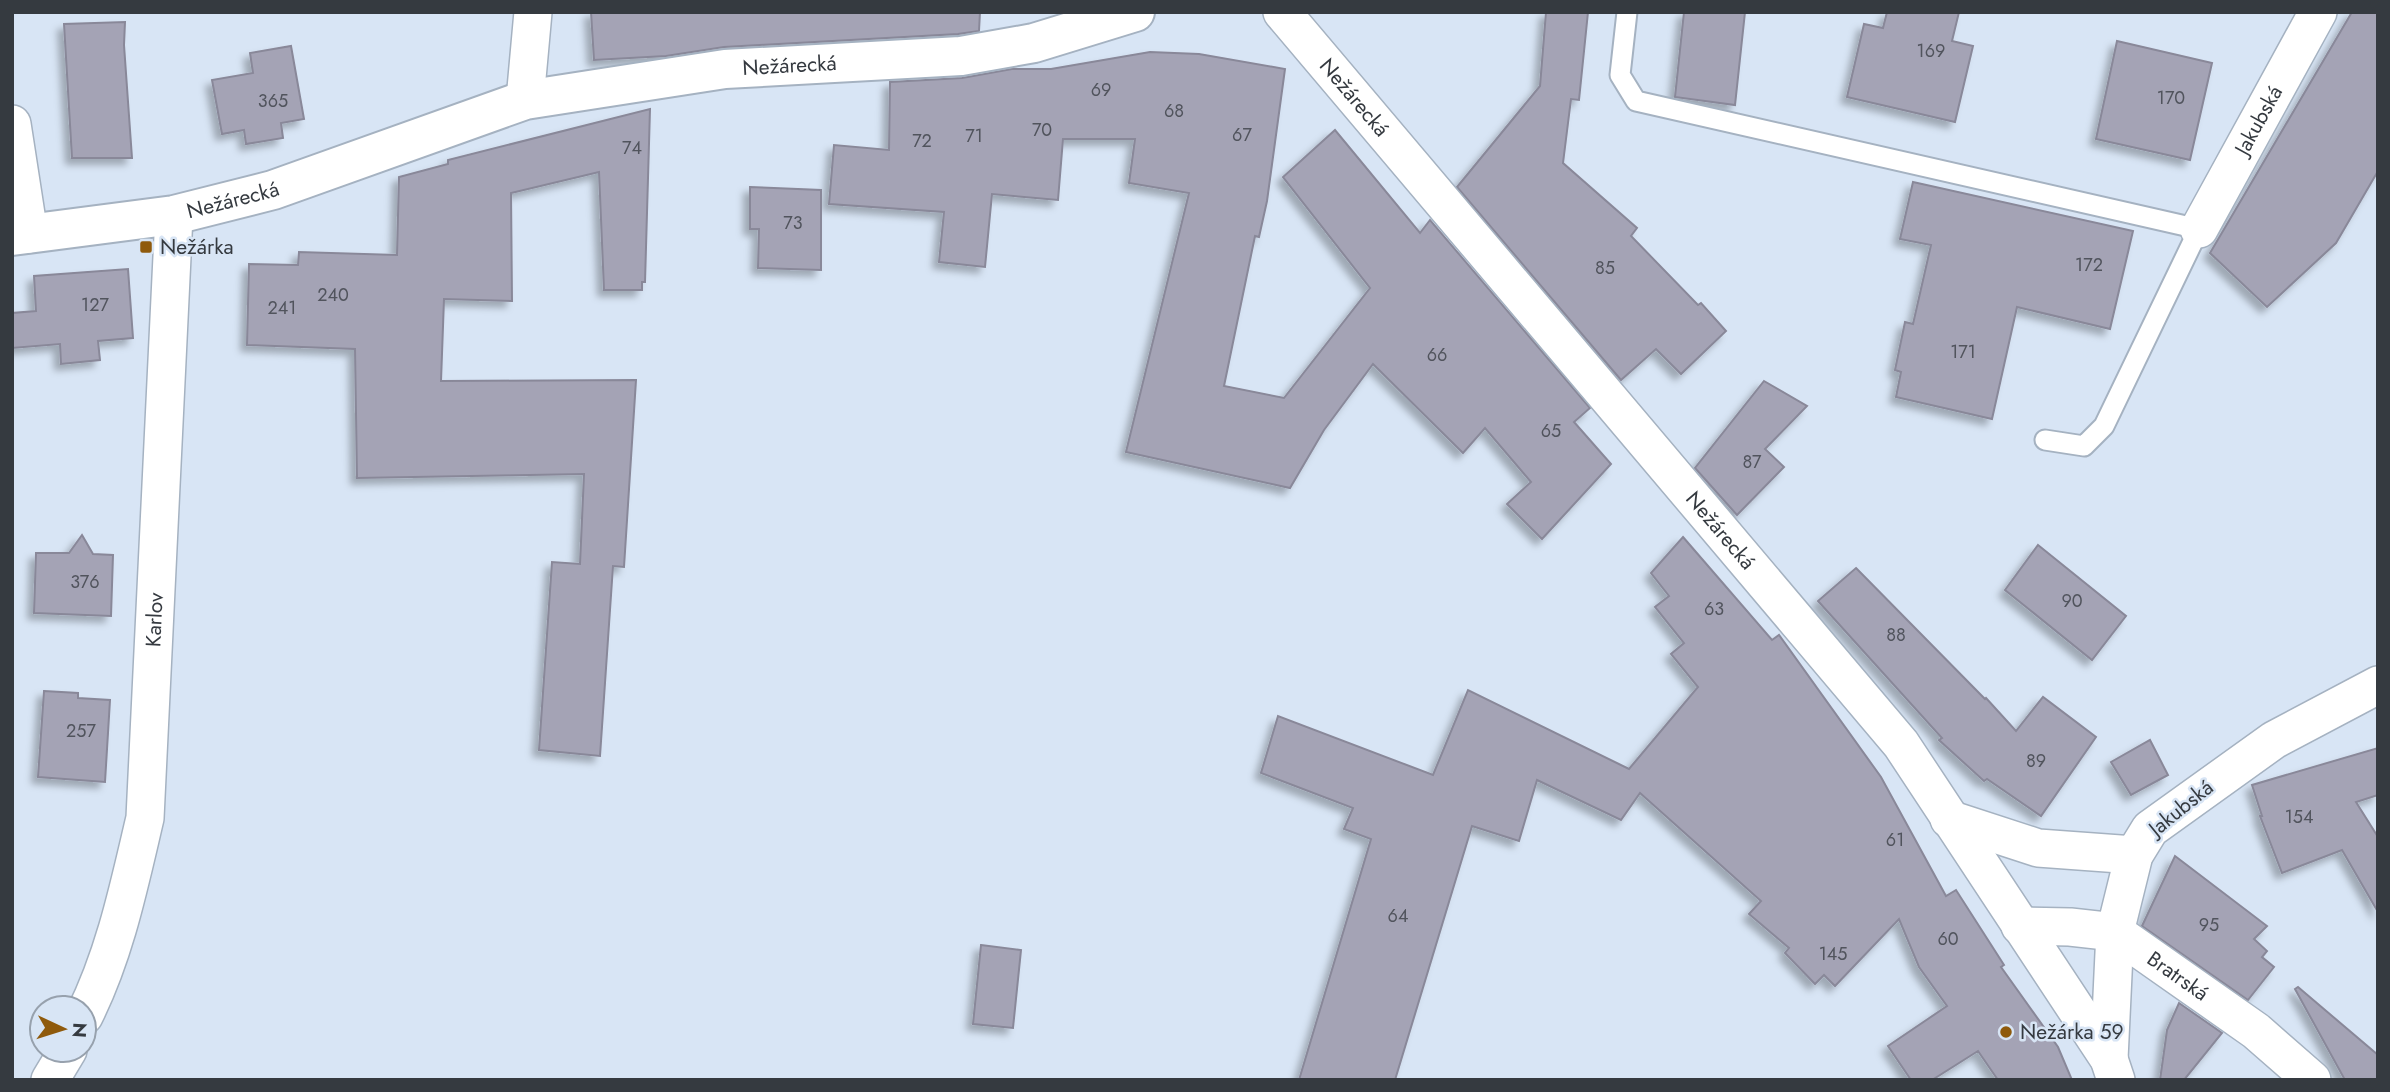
<svg xmlns="http://www.w3.org/2000/svg" width="2390" height="1092" viewBox="0 0 2390 1092" font-family="Jost,sans-serif">
  <style>
    .building { fill: #a4a3b5; stroke: #898899; stroke-width: 2; filter: url(#shadow) }
    .lines { fill: none; stroke-linecap: round; stroke-linejoin: round }
    .service-casing { stroke: #a5b2c1; stroke-width: 23 }
    .minor-casing { stroke: #a5b2c1; stroke-width: 40 }
    .tertiary-casing { stroke: #a5b2c1; stroke-width: 42 }
    .service { stroke: #fff; stroke-width: 19 }
    .minor { stroke: #fff; stroke-width: 37 }
    .tertiary { stroke: #fff; stroke-width: 38 }
    .poi-dot { fill: #8f5a0c; stroke: #d8e5f5; stroke-width: 2.5 }
    .labels { text-anchor: middle; stroke-width: 5; stroke-linejoin: round; paint-order: stroke }
    .number-label { font-size: 18px; fill: #51545d }
    .street-label { font-size: 21px; fill: #353a40; stroke: #d8e5f5 }
    .poi-label { font-size: 21px; fill: #353a40; stroke: #d8e5f5; text-anchor: start }
  </style>
  <defs>
    <filter id="shadow"><feDropShadow dx="-6" dy="6" stdDeviation="3.5" flood-color="#0004"/></filter>
  </defs>
  <rect width="100%" height="100%" fill="#d8e5f5"/>
  <!-- building -->
  <g class="building">
    <polygon points="591,12 980,12 979,31 958,34 724,47 666,56 594,60"/>
    <polygon points="1546,12 1588,12 1579,100 1571,99 1563,163 1637,228 1631,236 1698,305 1701,303 1726,331 1681,374 1656,349 1621,380 1457,187 1540,86"/>
    <polygon points="1684,12 1745,12 1735,105 1675,97"/>
    <polygon points="1887,12 1959,12 1952,41 1973,46 1955,122 1847,97 1864,24 1883,28"/>
    <polygon points="2352,12 2378,12 2378,171 2336,243 2267,307 2210,253"/>
    <polygon points="125,22 124,45 132,158 72,158 64,24"/>
    <polygon points="2117,41 2212,63 2190,160 2096,139"/>
    <polygon points="291,46 304,119 281,123 283,138 246,144 244,130 222,134 212,80 253,73 250,53"/>
    <polygon points="1150,52 1199,54 1285,69 1267,201 1259,237 1255,236 1224,386 1284,398 1370,288 1283,177 1335,130 1420,233 1430,220 1590,408 1574,422 1611,464 1542,539 1507,504 1531,482 1485,428 1463,453 1373,364 1324,430 1290,488 1126,452 1189,193 1129,183 1135,139 1063,139 1058,200 992,194 985,267 939,262 944,212 829,204 834,145 889,150 890,82 962,78 1012,69 1051,69"/>
    <polygon points="650,109 645,282 642,282 642,290 604,290 599,172 511,193 512,301 444,299 441,381 636,380 624,567 613,566 600,756 539,750 552,562 580,564 584,474 357,478 355,349 247,345 249,264 298,265 299,252 397,255 399,177 448,164 448,160"/>
    <polygon points="1913,182 2133,231 2110,329 2017,307 1992,419 1896,397 1901,372 1895,370 1905,322 1913,324 1931,245 1900,239"/>
    <polygon points="750,187 821,190 821,270 758,268 759,229 750,229"/>
    <polygon points="128,269 133,338 98,341 100,360 61,364 60,344 12,348 12,313 36,311 34,276"/>
    <polygon points="1764,381 1807,406 1765,449 1784,467 1737,515 1695,468"/>
    <polygon points="82,535 93,554 113,555 111,616 34,613 36,553 69,553"/>
    <polygon points="1683,537 1772,640 1779,635 1881,777 1946,896 1956,890 2004,965 2001,967 2058,1047 2072,1080 1998,1080 1978,1051 1932,1080 1911,1080 1888,1046 1947,1006 1919,967 1899,919 1835,986 1824,975 1815,984 1785,953 1789,948 1749,914 1761,901 1640,793 1621,820 1537,780 1519,841 1472,826 1395,1080 1299,1080 1371,839 1344,829 1353,808 1261,773 1278,716 1433,775 1468,690 1629,769 1698,687 1671,654 1684,643 1655,607 1669,596 1651,573"/>
    <polygon points="2038,545 2126,616 2092,660 2005,590"/>
    <polygon points="1856,568 1985,699 1986,698 2016,731 2043,697 2096,737 2041,816 1987,779 1984,781 1939,740 1942,738 1818,601"/>
    <polygon points="44,691 78,693 78,698 110,700 105,782 38,777"/>
    <polygon points="2150,740 2168,775 2131,795 2111,762"/>
    <polygon points="2378,748 2378,795 2356,802 2378,837 2378,912 2342,850 2282,873 2260,816 2262,816 2252,785"/>
    <polygon points="2175,856 2267,926 2254,939 2267,951 2262,957 2274,967 2248,1000 2142,926"/>
    <polygon points="981,945 1021,950 1013,1028 973,1024"/>
    <polygon points="2298,987 2378,1055 2378,1080 2345,1080 2295,989"/>
    <polygon points="2179,1003 2222,1033 2184,1080 2160,1080 2167,1030"/>
  </g>
  <g class="lines">
    <defs>
      <polyline id="service" points="1627,12 1620,75 1636,101 2199,229 2104,426 2084,446 2045,440"/>
      <g id="minor">
        <path id="s1" d="M1282,12L1901,744L2109,1059L2116,1080"/>
        <polyline points="525,100 533,12"/>
        <polyline points="12,124 29,234"/>
        <path id="s2" d="M2199,229L2318,12"/>
        <polyline points="1949,819 2038,848 2134,855"/>
        <path id="s3" d="M2020,926L2070,927L2115,932L2256,1031L2312,1080"/>
        <path id="s4" d="M84,1016C115,954 129,886 145,818L174,215"/>
        <polyline points="2109,1059 2115,932 2134,855 2150,829 2274,740 2378,685"/>
        <polyline points="50,1080 68,1050"/>
      </g>
      <g id="tertiary">
        <path id="s5" d="M12,236L174,215L273,190L525,100L725,69L961,56L1034,43L1135,12"/>
      </g>
    </defs>
    <!-- service casing -->
    <use href="#service" class="service-casing"/>
    <!-- minor casing -->
    <use href="#minor" class="minor-casing"/>
    <!-- tertiary casing -->
    <use href="#tertiary" class="tertiary-casing"/>
    <!-- service -->
    <use href="#service" class="service"/>
    <!-- minor -->
    <use href="#minor" class="minor"/>
    <!-- tertiary -->
    <use href="#tertiary" class="tertiary"/>
  </g>
  <!-- markers -->
  <g class="poi-dot">
    <rect x="139" y="240" width="14" height="14" rx="3.5"/>
    <circle cx="2006" cy="1032" r="7"/>
  </g>
  <g class="labels">
    <!-- number labels -->
    <g class="number-label">
      <text x="1931" y="57">169</text>
      <text x="1101" y="96">69</text>
      <text x="2171" y="104">170</text>
      <text x="273" y="107">365</text>
      <text x="1174" y="117">68</text>
      <text x="1042" y="136">70</text>
      <text x="1242" y="141">67</text>
      <text x="974" y="142">71</text>
      <text x="922" y="147">72</text>
      <text x="632" y="154">74</text>
      <text x="793" y="229">73</text>
      <text x="2089" y="271">172</text>
      <text x="1605" y="274">85</text>
      <text x="333" y="301">240</text>
      <text x="95" y="311">127</text>
      <text x="282" y="314">241</text>
      <text x="1963" y="358">171</text>
      <text x="1437" y="361">66</text>
      <text x="1551" y="437">65</text>
      <text x="1752" y="468">87</text>
      <text x="85" y="588">376</text>
      <text x="2072" y="607">90</text>
      <text x="1714" y="615">63</text>
      <text x="1896" y="641">88</text>
      <text x="81" y="737">257</text>
      <text x="2036" y="767">89</text>
      <text x="2299" y="823">154</text>
      <text x="1895" y="846">61</text>
      <text x="1398" y="922">64</text>
      <text x="2209" y="931">95</text>
      <text x="1948" y="945">60</text>
      <text x="1833" y="960">145</text>
    </g>
    <!-- street labels -->
    <g class="street-label">
      <text dy="7" stroke="none"><textPath href="#s5" startOffset="800">Nežárecká</textPath></text>
      <text dy="7" stroke="none"><textPath href="#s1" startOffset="112">Nežárecká</textPath></text>
      <text dy="7" stroke="none"><textPath href="#s2" startOffset="124">Jakubská</textPath></text>
      <text dy="7" stroke="none"><textPath href="#s5" startOffset="224">Nežárecká</textPath></text>
      <text dy="7" stroke="none"><textPath href="#s1" startOffset="679">Nežárecká</textPath></text>
      <text dy="7" stroke="none"><textPath href="#s4" startOffset="406">Karlov</textPath></text>
      <text transform="translate(2181 808) rotate(-39)" y="7">Jakubská</text>
      <text dy="7" stroke="none"><textPath href="#s3" startOffset="172">Bratrská</textPath></text>
    </g>
    <!-- poi labels -->
    <g class="poi-label">
      <text x="160" y="254">Nežárka</text>
      <text x="2020" y="1039">Nežárka 59</text>
    </g>
  </g>
  <!-- border -->
  <rect width="2390" height="1092" fill="none" stroke="#353a40" stroke-width="28"/>
  <!-- north arrow -->
  <g transform="translate(63 1029) rotate(94)"><circle r="33" fill="#d8e5f5" stroke="#97a1ad" stroke-width="2"/>
  <path d="M0-5L12 26L0 18L-12 26Z" fill="#8f5a0c"/>
  <text y="-10" font-size="19" font-weight="bold" text-anchor="middle" fill="#353a40">N</text>
  </g>
</svg>
